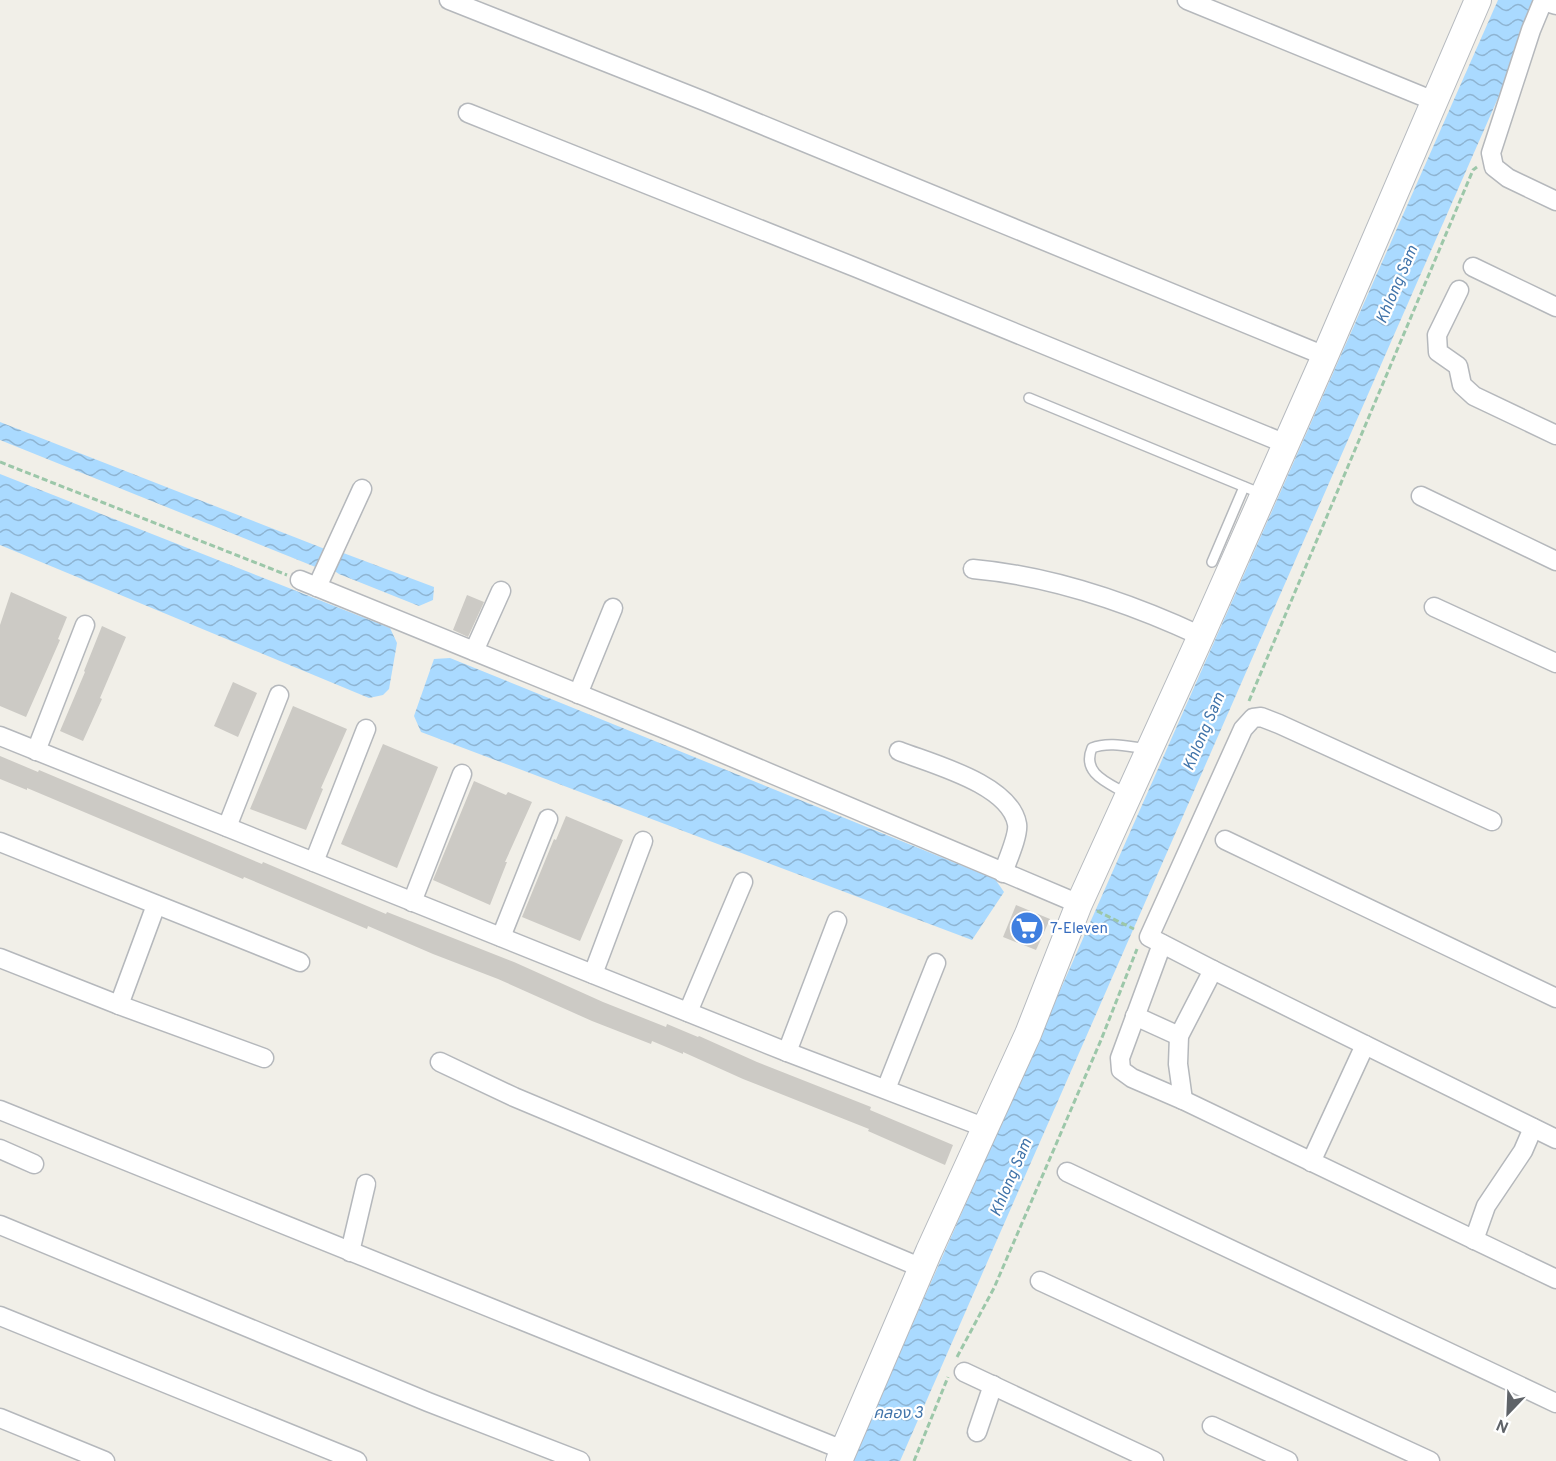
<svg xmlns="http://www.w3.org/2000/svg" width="1556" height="1461" viewBox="0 0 1556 1461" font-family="Overpass,'Noto Sans Thai',sans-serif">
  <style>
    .water { fill: url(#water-waves) }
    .building { fill: #cccac5 }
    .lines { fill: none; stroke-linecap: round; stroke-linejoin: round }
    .lane-casing { stroke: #b5b8bc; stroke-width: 12 }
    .street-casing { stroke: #b5b8bc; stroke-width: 21 }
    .secondary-casing { stroke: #b6babf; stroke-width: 28 }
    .path { stroke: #9cc7a9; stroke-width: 3; stroke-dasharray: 6 3; stroke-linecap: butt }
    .lane { stroke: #fff; stroke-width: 9 }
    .street { stroke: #fff; stroke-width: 18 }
    .secondary { stroke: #fff; stroke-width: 26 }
    .labels { text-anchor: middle; stroke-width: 4.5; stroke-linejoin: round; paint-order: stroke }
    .shop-label { font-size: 15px; fill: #366cbe; stroke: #fff; text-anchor: start }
    .water-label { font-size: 16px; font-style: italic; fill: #4174aa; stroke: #fff }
  </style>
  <defs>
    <pattern id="water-waves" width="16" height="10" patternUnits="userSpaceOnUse" patternTransform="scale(1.5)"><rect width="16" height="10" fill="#aadaff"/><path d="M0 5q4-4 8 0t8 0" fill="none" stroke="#8eb4d2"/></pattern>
  </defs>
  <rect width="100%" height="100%" fill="#f1efe8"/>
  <!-- water -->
  <g class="water">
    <polygon points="1498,0 1541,0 900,1461 852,1461"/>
    <polygon points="0,422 330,551 318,568 0,440"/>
    <polygon points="0,474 390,628 397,643 389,689 383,695 369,698 0,545"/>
    <polygon points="338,551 434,587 433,600 419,606 339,574 333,570"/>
    <polygon points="450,658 995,879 1004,892 972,940 421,732 414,716 434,659"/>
  </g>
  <!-- building -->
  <g class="building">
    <polygon points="11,592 67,617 58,639 60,640 26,717 0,706 0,625"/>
    <polygon points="467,595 484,602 468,637 453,630"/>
    <polygon points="102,626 126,637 100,698 102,699 83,741 60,731 85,672 84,671"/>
    <polygon points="233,682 257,693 238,737 214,726"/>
    <polygon points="293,706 347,729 321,788 323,789 306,830 250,809"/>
    <polygon points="383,744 438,767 397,868 341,844"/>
    <polygon points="0,756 38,772 39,770 262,864 263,862 386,914 387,912 514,962 603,1002 666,1027 667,1024 698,1037 699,1036 757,1062 871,1107 870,1110 953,1145 945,1165 868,1131 869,1129 743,1079 683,1052 683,1054 652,1041 651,1044 592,1021 498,979 433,954 368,926 367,929 244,877 243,879 27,788 27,790 0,779"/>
    <polygon points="474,781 506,795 508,792 532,802 505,862 507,862 490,905 433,880"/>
    <polygon points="566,816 623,840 580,941 522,917 554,839 556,840"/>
    <polygon points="1016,905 1050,919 1036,950 1003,937"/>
  </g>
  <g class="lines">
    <defs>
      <g id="lane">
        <polyline points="1029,398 1262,494"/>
        <polyline points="1212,562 1244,487"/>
        <path d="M1127,794C1109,783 1081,774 1092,748C1109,741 1130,747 1148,749"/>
      </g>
      <g id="street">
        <polyline points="449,0 704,101 1325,356"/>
        <polyline points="1187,0 1434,101"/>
        <polyline points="1556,5 1543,1 1531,30 1491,153 1494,167 1508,178 1556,201"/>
        <polyline points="468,113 857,268 1286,444"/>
        <polyline points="1473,267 1556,307"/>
        <polyline points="1459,290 1437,335 1438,352 1458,366 1462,385 1474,396 1556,435"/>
        <polyline points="1421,496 1556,561"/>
        <path d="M973,569C1052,576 1130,603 1201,636"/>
        <polyline points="300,580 689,739 1079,904"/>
        <polyline points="317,587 362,489"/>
        <polyline points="1434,607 1556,663"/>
        <polyline points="474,651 501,591"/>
        <polyline points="578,694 613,608"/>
        <polyline points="0,736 787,1052 986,1128"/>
        <polyline points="36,751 85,625"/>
        <path d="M899,751C932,764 1010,784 1017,824C1019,835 1007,861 1003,873"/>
        <polyline points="1492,821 1279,724 1261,717 1253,718 1243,729 1149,937 1213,970 1556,1139"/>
        <polyline points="227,827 279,695"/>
        <polyline points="1225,840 1556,998"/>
        <polyline points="0,842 300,962"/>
        <polyline points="314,862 366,729"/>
        <polyline points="412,902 462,774"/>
        <polyline points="501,937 548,819"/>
        <polyline points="1162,944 1120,1058 1121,1070 1132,1078 1183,1100 1556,1279"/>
        <polyline points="0,958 119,1005 264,1058"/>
        <polyline points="593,974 643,841"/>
        <polyline points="119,1005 156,905"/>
        <polyline points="688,1012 743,882"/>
        <polyline points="1135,1016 1179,1036"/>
        <polyline points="787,1052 837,921"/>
        <polyline points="440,1062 514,1097 922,1268"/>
        <polyline points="886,1089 936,963"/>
        <polyline points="1183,1100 1178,1064 1179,1036 1213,970"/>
        <polyline points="0,1110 843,1450"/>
        <polyline points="0,1149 34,1164"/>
        <polyline points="1311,1162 1365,1045"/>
        <polyline points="1067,1172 1556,1403"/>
        <polyline points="0,1225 428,1402 580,1461"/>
        <polyline points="1474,1240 1486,1206 1523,1151 1533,1128"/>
        <polyline points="350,1252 366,1184"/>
        <polyline points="1040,1281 1430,1461"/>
        <polyline points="0,1316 357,1461"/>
        <polyline points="964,1372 1154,1461"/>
        <polyline points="0,1418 105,1461"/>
        <polyline points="1212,1426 1288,1461"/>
        <polyline points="977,1432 993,1385"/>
      </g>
      <polyline id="secondary" points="839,1461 929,1251 1028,1034 1079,904 1201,636 1325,356 1478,0"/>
    </defs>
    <!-- lane casing -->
    <use href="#lane" class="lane-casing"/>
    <!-- street casing -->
    <use href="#street" class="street-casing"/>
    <!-- secondary casing -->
    <use href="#secondary" class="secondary-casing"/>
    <!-- path -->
    <g class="path">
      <polyline points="0,462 287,575"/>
      <polyline points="1249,701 1473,170 1477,167"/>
      <polyline points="1097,911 1134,929"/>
      <polyline points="957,1357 994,1288 1101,1040 1137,949"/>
      <polyline points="914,1461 948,1377"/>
    </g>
    <!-- lane -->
    <use href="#lane" class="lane"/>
    <!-- street -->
    <use href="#street" class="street"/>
    <!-- secondary -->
    <use href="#secondary" class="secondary"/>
  </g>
  <!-- icons -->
  <defs>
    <symbol id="supermarket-disc" viewBox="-11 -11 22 22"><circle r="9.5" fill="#3f7fe0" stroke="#fff"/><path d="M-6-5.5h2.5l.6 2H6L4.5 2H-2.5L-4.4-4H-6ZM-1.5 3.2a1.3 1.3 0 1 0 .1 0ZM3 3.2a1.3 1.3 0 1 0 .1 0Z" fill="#fff"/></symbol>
  </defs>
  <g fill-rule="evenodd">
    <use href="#supermarket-disc" x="1008" y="909" width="38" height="38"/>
  </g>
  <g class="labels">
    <!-- shop labels -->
    <g class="shop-label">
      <text x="1050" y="933">7-Eleven</text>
    </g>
    <!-- water labels -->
    <g class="water-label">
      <text transform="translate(1396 284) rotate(-67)" y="6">Khlong Sam</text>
      <text transform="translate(1203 731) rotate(-67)" y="6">Khlong Sam</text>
      <text transform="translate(1010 1177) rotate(-67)" y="6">Khlong Sam</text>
      <text x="898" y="1418">คลอง 3</text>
    </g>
  </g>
  <!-- north arrow -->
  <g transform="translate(1508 1413) rotate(203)" stroke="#ffffff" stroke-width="4.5" paint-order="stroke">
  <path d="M0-4.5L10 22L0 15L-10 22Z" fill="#5f6368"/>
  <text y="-9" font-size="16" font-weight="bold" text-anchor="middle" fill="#5f6368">N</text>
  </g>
</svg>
